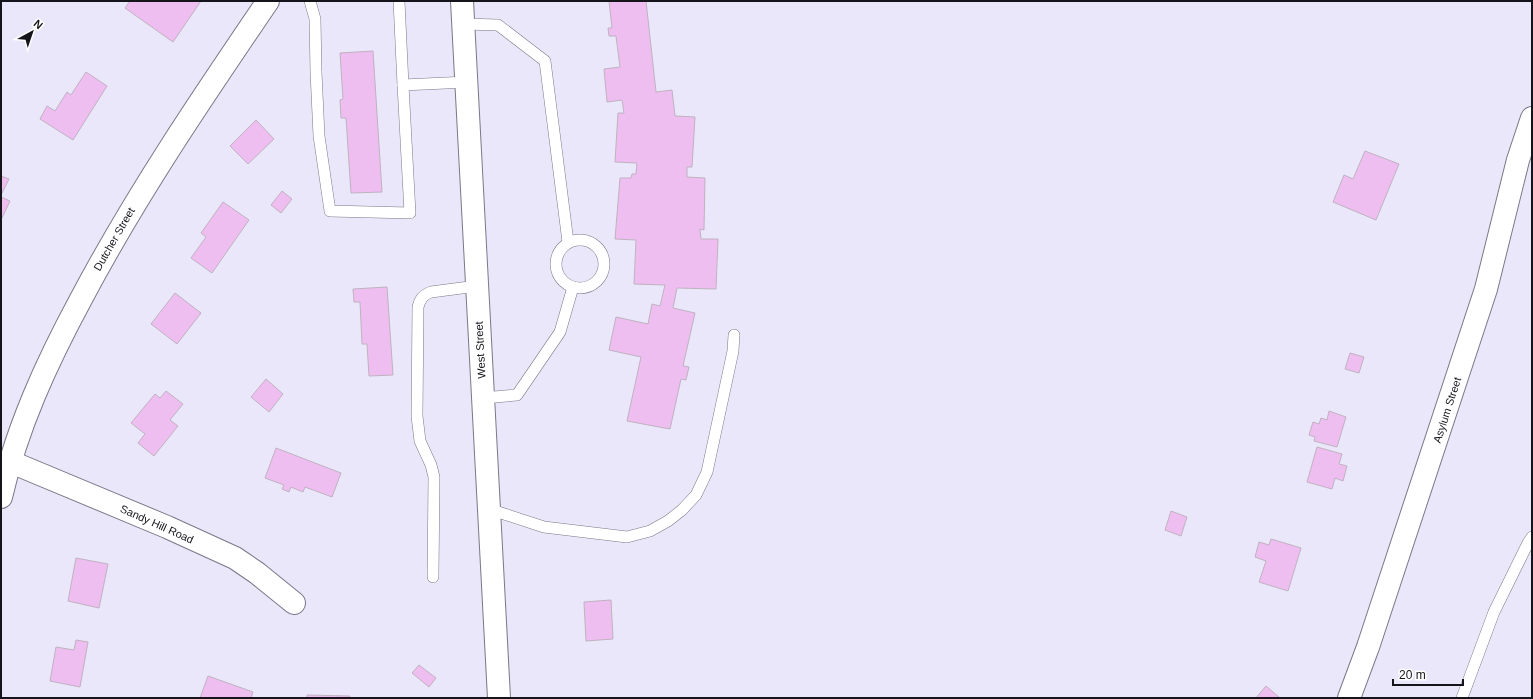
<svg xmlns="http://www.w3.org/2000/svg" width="1533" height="699" viewBox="0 0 1533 699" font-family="Arial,sans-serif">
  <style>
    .building { fill: #efbef1; stroke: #c0b2c0 }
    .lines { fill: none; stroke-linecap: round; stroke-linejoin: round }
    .lane-casing { stroke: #7a7888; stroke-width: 12 }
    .street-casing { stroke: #7a7888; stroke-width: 24 }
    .secondary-casing { stroke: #7a7888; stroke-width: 24 }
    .primary-casing { stroke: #7a7888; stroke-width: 24 }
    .lane { stroke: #fff; stroke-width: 11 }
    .street { stroke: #fff; stroke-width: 22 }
    .secondary { stroke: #fff; stroke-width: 22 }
    .primary { stroke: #fff; stroke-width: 22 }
    .labels { text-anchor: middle; stroke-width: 3; stroke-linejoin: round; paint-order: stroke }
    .street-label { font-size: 11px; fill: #15141a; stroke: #fff }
  </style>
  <rect width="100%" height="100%" fill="#e9e7f9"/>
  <!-- building -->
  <g class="building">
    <polygon points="130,1 201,1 173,42 125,8"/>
    <polygon points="609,1 646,1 656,92 672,90 675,116 695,117 692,167 687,167 687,177 705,178 704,230 700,229 701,239 718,239 716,289 677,288 673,308 695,313 683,366 689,367 686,380 681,379 670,429 627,421 641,357 609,350 616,317 648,324 652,304 660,306 665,285 634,284 636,240 615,239 620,178 631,178 632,174 636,174 637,163 615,162 618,113 624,113 622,100 607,102 604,69 620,67 616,36 609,36 608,28 612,28"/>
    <polygon points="373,51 382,192 351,193 346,118 341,118 340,100 343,99 340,53"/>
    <polygon points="86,72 107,86 73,140 40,119 47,106 55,111 67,92 71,95"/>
    <polygon points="256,120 274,139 248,164 230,146"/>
    <polygon points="1365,151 1399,164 1376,220 1333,202 1344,175 1353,179"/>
    <polygon points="1,176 9,179 1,195"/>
    <polygon points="282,191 292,199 281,213 271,205"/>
    <polygon points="1,197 10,201 1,220"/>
    <polygon points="223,202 249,220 212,273 191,258 206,237 201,233"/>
    <polygon points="387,287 393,375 369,376 367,344 362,344 360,302 354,302 353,289"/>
    <polygon points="175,293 201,313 177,344 151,324"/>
    <polygon points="1350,353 1364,357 1359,373 1345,369"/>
    <polygon points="266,379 283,394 269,412 251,397"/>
    <polygon points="166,391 183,404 170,420 178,426 154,456 138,443 145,434 131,423 155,394 160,398"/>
    <polygon points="1329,411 1346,417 1337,447 1314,441 1315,437 1309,435 1313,422 1319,424 1321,418 1327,420"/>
    <polygon points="1317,447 1342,454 1339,464 1347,466 1343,481 1335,478 1332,489 1307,482"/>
    <polygon points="276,448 341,473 332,497 305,487 303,492 291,487 289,492 282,489 284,485 265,478"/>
    <polygon points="1171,511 1187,517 1181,536 1165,530"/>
    <polygon points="1271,539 1301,548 1288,591 1259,582 1266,561 1255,557 1259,542 1269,545"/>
    <polygon points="76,558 108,564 99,608 68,601"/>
    <polygon points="611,600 613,639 586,641 584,602"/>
    <polygon points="76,640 88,642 80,687 50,681 56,647 74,650"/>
    <polygon points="419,665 436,678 429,687 412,673"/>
    <polygon points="208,676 253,692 251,698 200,698"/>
    <polygon points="1266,686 1280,698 1256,698"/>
    <polygon points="307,695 350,696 350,698 307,698"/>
  </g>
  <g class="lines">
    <defs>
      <g id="lane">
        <polyline points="310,1 315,19 316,72 319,136 330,211 410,213 403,85"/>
        <polyline points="399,1 403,85 467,82"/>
        <polyline points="464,24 498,25 545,61 568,242"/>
        <circle cx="580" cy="264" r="24"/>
        <polyline points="483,398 517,395 560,332 573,287"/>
        <polyline points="489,509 544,527 627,537 650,531 668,521 682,510 696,495 707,472 733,351 734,335"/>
        <path d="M433,577L434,477L431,465L420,441L417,416L418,307C420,299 423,295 431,292L477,286"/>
        <polyline points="1462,698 1494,612 1528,543 1532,537"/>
      </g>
      <g id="street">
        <polyline points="11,462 167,527 235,558 257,573 294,603"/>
        <polyline points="1349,698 1368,647 1486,289 1518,160 1532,118"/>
      </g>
      <path id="secondary" d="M1,497C17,427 47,362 81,299C136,195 202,98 268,1"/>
      <polyline id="primary" points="462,1 499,698"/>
    </defs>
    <!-- lane casing -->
    <use href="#lane" class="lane-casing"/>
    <!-- street casing -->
    <use href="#street" class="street-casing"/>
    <!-- secondary casing -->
    <use href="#secondary" class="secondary-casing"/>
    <!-- primary casing -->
    <use href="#primary" class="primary-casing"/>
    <!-- lane -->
    <use href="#lane" class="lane"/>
    <!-- street -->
    <use href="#street" class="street"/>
    <!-- secondary -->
    <use href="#secondary" class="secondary"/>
    <!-- primary -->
    <use href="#primary" class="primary"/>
  </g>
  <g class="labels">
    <!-- street labels -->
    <g class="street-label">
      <text transform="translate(114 239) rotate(-60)" y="4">Dutcher Street</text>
      <text transform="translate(480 350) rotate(-93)" y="4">West Street</text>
      <text transform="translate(1447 410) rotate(-72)" y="4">Asylum Street</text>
      <text transform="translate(157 524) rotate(24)" y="4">Sandy Hill Road</text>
    </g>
  </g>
  <!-- border -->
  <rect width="1533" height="699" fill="none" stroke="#15141a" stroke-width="4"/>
  <!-- north arrow -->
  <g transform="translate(32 32) rotate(40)" stroke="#ffffff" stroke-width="3" paint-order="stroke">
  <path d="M0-3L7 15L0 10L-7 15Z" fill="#15141a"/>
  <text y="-6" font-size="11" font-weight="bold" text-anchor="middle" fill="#15141a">N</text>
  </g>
  <!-- scale -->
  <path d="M1393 679v6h70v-6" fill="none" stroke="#15141a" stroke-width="2"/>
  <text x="1399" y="679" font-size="12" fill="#15141a" stroke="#ffffff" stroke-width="3" paint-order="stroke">20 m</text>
</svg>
